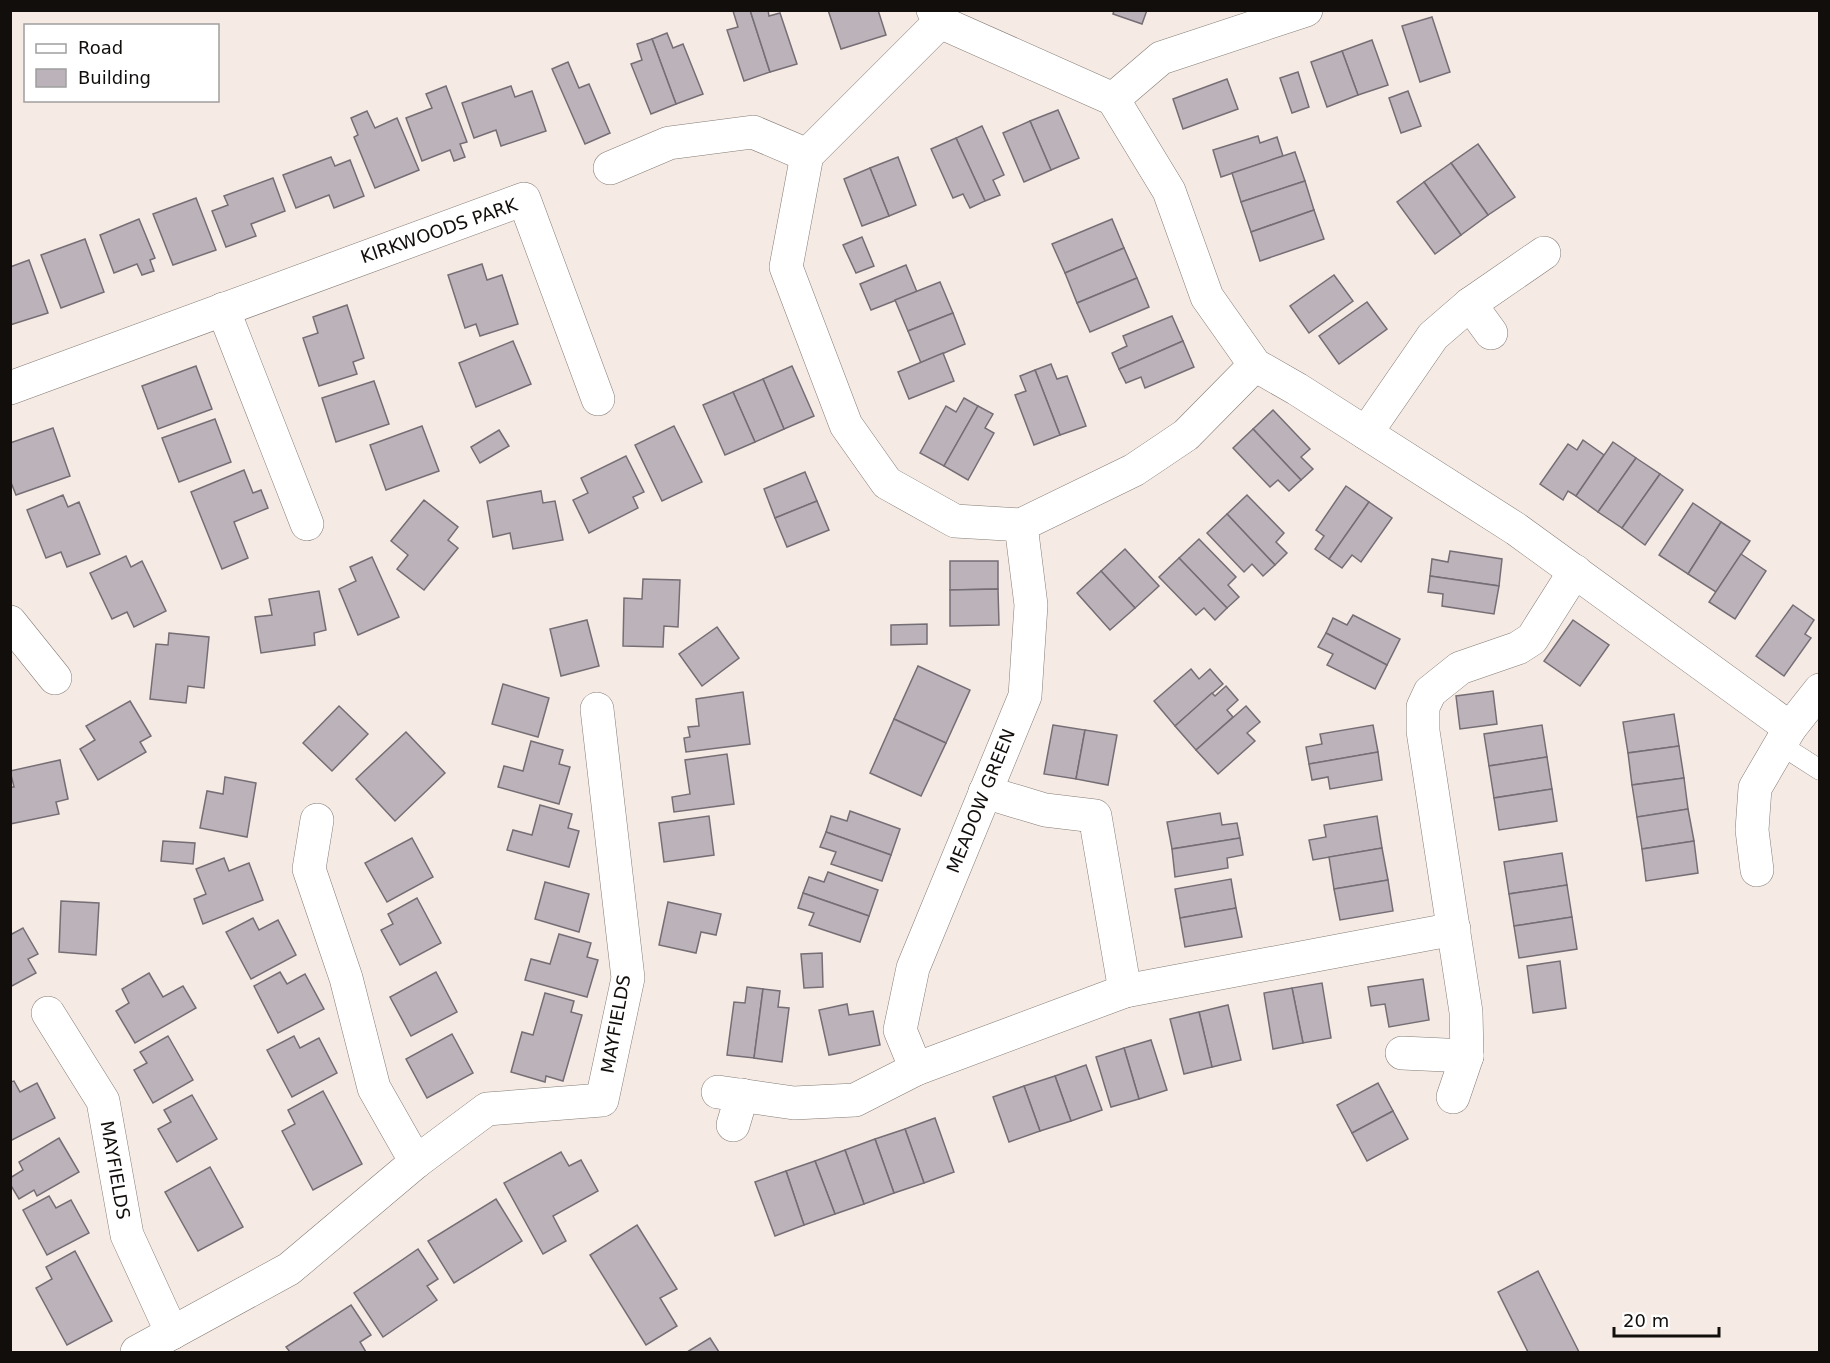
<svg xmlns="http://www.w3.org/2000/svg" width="1830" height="1363" viewBox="0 0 1830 1363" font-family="'DejaVu Sans',sans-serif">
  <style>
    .building { fill: #bbb2ba; stroke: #766e75; stroke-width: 1.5 }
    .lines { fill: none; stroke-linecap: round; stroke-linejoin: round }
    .lane-casing { stroke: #847b75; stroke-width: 21 }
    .street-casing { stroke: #847b75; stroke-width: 34 }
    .lane { stroke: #fff; stroke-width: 20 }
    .street { stroke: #fff; stroke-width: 33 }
    .labels { text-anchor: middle; stroke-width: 6; stroke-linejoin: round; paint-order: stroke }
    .street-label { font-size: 18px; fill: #120e0c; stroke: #fff }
  </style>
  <rect width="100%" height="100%" fill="#f5ebe4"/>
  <!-- building -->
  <g class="building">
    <polygon points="750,10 770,72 744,81 727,30 738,27 733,11"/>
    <polygon points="750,10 768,10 769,16 780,13 797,64 770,72"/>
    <polygon points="828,10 878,10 886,35 841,49"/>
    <polygon points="1114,10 1147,10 1142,24 1113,14"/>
    <polygon points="1432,17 1450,72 1420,82 1402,26"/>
    <polygon points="667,33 673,48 683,44 703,94 676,104 652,39"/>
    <polygon points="652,39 676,104 651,114 631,64 642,60 637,44"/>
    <polygon points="1372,40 1388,85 1358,95 1342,51"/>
    <polygon points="1342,51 1358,95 1327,107 1311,62"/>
    <polygon points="568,62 579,88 589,84 610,133 585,144 552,69"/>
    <polygon points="1298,72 1309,107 1292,113 1280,78"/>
    <polygon points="1227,79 1238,109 1183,129 1173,99"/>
    <polygon points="446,86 467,142 460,144 465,157 454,161 450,150 422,161 406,118 432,108 426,94"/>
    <polygon points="511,86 515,97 532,91 546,131 501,146 496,130 474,138 462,103"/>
    <polygon points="1408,91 1421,126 1401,133 1389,98"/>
    <polygon points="1058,110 1079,158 1051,170 1030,121"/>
    <polygon points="367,111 375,128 397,118 419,170 375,188 354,137 358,135 351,118"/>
    <polygon points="1030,121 1051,170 1024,182 1003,133"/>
    <polygon points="982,126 1004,175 993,180 1000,195 985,201 956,138"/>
    <polygon points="1258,136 1260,143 1277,137 1283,156 1221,177 1213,150"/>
    <polygon points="956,138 985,201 970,208 963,194 953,198 931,149"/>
    <polygon points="1478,144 1515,197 1488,215 1451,163"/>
    <polygon points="1295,152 1305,181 1241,202 1232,173"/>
    <polygon points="331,157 335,166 350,160 364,196 334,208 329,195 296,208 283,175"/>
    <polygon points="898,157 916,205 889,216 870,168"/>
    <polygon points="1451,163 1488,215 1461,235 1424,182"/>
    <polygon points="870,168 889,216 862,226 844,179"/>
    <polygon points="273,178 285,211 251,224 256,236 226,247 212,211 228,205 224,196"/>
    <polygon points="1305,181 1314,210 1251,232 1241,202"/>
    <polygon points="1424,182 1461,235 1435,254 1397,202"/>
    <polygon points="196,198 216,250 173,265 153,214"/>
    <polygon points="1314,210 1324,239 1260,261 1251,232"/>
    <polygon points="139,219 155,258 150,260 154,271 142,275 137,264 114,273 100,235"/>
    <polygon points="1112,219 1124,248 1065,273 1052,244"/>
    <polygon points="862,237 874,266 856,273 843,245"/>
    <polygon points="85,239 104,292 61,308 41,255"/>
    <polygon points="1124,248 1137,278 1077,303 1065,273"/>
    <polygon points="29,260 48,313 10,325 10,267"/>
    <polygon points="482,264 487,280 502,275 518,324 480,336 476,324 465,328 448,275"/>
    <polygon points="906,265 917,292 871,310 860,284"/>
    <polygon points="1334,275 1353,301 1309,333 1290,306"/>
    <polygon points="1137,278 1149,307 1090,332 1077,303"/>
    <polygon points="940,282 953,313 908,331 895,300"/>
    <polygon points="1367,302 1387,329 1339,364 1319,336"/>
    <polygon points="347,305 364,358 353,362 357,374 319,386 303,338 318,333 313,317"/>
    <polygon points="953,313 965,344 921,363 908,331"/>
    <polygon points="1172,316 1183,341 1119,369 1112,353 1127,346 1123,336"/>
    <polygon points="513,341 531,384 476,407 459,363"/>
    <polygon points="1183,341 1194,367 1145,388 1141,377 1126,383 1119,369"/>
    <polygon points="943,353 954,381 909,399 898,372"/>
    <polygon points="1051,364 1057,379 1067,376 1086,426 1060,435 1035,370"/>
    <polygon points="196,366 212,409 158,429 142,386"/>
    <polygon points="792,366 814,416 784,429 763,379"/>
    <polygon points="1035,370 1060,435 1034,445 1015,395 1026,391 1020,376"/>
    <polygon points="763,379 784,429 755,442 733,392"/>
    <polygon points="374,381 389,424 336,442 322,398"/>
    <polygon points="733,392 755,442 725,455 703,405"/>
    <polygon points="964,398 978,406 944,466 920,453 946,406 956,412"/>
    <polygon points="978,406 993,414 985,428 994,433 968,480 944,466"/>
    <polygon points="1273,410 1310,449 1301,457 1313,469 1301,480 1253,429"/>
    <polygon points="215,419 231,462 179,482 162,438"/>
    <polygon points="422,426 439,471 386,490 370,445"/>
    <polygon points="674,426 702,482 662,501 635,445"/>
    <polygon points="53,428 70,476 16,495 10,480 10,443"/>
    <polygon points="1253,429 1301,480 1289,491 1278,480 1270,487 1233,448"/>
    <polygon points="499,430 509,446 480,463 471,447"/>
    <polygon points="1583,440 1604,455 1576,496 1568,491 1563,500 1540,484 1568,444 1577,450"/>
    <polygon points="1613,442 1636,458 1598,512 1576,496"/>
    <polygon points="626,456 644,492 633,497 638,508 589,533 573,500 588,493 581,478"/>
    <polygon points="1636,458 1660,474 1622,528 1598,512"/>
    <polygon points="244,470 253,493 261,490 268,508 234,522 248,558 222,569 191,492"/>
    <polygon points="805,472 817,501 775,518 764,489"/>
    <polygon points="1660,474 1683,490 1645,545 1622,528"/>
    <polygon points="1346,486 1369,502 1329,559 1315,549 1324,536 1316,530"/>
    <polygon points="541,491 543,503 555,501 563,540 513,549 510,533 493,537 487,501"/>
    <polygon points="63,495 68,507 79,502 100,554 67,567 61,552 46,558 27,510"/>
    <polygon points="1247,495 1284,533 1276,542 1287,553 1275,565 1227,514"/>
    <polygon points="424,500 458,527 448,540 458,548 424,590 397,569 408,555 391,541"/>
    <polygon points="817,501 829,530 787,547 775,518"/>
    <polygon points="1369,502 1392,518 1361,562 1352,555 1342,568 1329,559"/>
    <polygon points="1693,503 1721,522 1688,574 1659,555"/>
    <polygon points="1227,514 1275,565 1263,576 1252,564 1244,572 1207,533"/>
    <polygon points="1721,522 1750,541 1716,592 1688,574"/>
    <polygon points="1199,539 1236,577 1228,585 1239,597 1227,608 1179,558"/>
    <polygon points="1125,549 1159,586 1135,608 1101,571"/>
    <polygon points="1450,551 1502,559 1499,586 1430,576 1432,559 1448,562"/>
    <polygon points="1741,554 1766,571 1735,619 1709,602"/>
    <polygon points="126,556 131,567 142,561 166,611 134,627 127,612 112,619 90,573"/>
    <polygon points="372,557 399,617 358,635 339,589 356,581 350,567"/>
    <polygon points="1179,558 1227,608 1215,620 1204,608 1196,615 1159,577"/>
    <polygon points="950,561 998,561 998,589 950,590"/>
    <polygon points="1101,571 1135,608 1110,630 1077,593"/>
    <polygon points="1430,576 1499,586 1494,614 1442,606 1443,594 1428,592"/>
    <polygon points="643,579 680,580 678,627 664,626 663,647 623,646 624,598 642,599"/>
    <polygon points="998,589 999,625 950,626 950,590"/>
    <polygon points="319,591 326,630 314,633 315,645 261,653 255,617 272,615 269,599"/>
    <polygon points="1793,605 1814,620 1805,634 1811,638 1784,676 1756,656"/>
    <polygon points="1353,615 1400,639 1387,665 1326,633 1333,618 1347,625"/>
    <polygon points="587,620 599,666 561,676 550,629"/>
    <polygon points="1573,620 1609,645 1580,686 1544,661"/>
    <polygon points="927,624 927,644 891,645 891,625"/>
    <polygon points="717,627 739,658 702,686 679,654"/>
    <polygon points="169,633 209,637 204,688 188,686 186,703 150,699 156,644 168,645"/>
    <polygon points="1326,633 1387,665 1375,689 1327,665 1333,654 1318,647"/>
    <polygon points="918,666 970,690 946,743 894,719"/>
    <polygon points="1191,669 1199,679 1210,669 1223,684 1175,726 1154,701"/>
    <polygon points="503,684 549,698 538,737 492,724"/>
    <polygon points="1226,686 1238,700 1227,710 1233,717 1196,750 1175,726 1212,693 1215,696"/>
    <polygon points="1493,691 1497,724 1460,729 1456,696"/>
    <polygon points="743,692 750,744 686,752 684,738 690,737 688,727 699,726 696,699"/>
    <polygon points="130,701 151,736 140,742 146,752 98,780 80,749 95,740 86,726"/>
    <polygon points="339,706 368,734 332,771 303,743"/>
    <polygon points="1246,706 1260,722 1247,733 1255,741 1218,774 1196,750"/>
    <polygon points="1674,714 1679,746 1628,753 1623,722"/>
    <polygon points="894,719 946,743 921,796 870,773"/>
    <polygon points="1053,725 1085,730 1076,779 1044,774"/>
    <polygon points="1373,725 1378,752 1309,764 1306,747 1322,744 1320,734"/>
    <polygon points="1542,725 1547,757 1489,766 1484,734"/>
    <polygon points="1085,730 1117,735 1108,785 1076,779"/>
    <polygon points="406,732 445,773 395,821 356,779"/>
    <polygon points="531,741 563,750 559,764 570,767 559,804 498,787 504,766 523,771"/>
    <polygon points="1679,746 1684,778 1632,785 1628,753"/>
    <polygon points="1378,752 1382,780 1330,789 1328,777 1312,780 1309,764"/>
    <polygon points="727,754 734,804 674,812 672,797 690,794 685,760"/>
    <polygon points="1547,757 1552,789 1494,798 1489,766"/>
    <polygon points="60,760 68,799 56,802 59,814 10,824 10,787 14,787 10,771"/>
    <polygon points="225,777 256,783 247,837 200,828 207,791 223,794"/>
    <polygon points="1684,778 1688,809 1637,817 1632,785"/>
    <polygon points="1552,789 1557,821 1499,830 1494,798"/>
    <polygon points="540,805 572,814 568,828 579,831 569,867 507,850 513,830 532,835"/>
    <polygon points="1688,809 1694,841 1642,849 1637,817"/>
    <polygon points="850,811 900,829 891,855 826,832 831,816 847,821"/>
    <polygon points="1220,813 1222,825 1237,823 1240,838 1172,849 1167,822"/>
    <polygon points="709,816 714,855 664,862 659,823"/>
    <polygon points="1377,816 1382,848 1313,860 1309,840 1326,837 1324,825"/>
    <polygon points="826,832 891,855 882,881 831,864 836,852 820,847"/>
    <polygon points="412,838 433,877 387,902 365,863"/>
    <polygon points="1240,838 1243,855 1227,858 1228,868 1175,877 1172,849"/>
    <polygon points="163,841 195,843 193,864 161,861"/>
    <polygon points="1694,841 1698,873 1646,881 1642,849"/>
    <polygon points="1382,848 1388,880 1334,889 1329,857"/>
    <polygon points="1562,853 1567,885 1509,894 1504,862"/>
    <polygon points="224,858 229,871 249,863 263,900 203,924 194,899 206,894 196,869"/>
    <polygon points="828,872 878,890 869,916 803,893 809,877 824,882"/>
    <polygon points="1231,879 1236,908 1180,918 1175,889"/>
    <polygon points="1388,880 1393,911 1340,920 1334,889"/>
    <polygon points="545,882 589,894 579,932 535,919"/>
    <polygon points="1567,885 1572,917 1514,926 1509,894"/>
    <polygon points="803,893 869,916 860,942 809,925 814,913 798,908"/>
    <polygon points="417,898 441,943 400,965 381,930 393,924 388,914"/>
    <polygon points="61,901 99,903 96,955 59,952"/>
    <polygon points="668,902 721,914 716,935 701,932 696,953 659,945"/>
    <polygon points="1236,908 1242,937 1185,947 1180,918"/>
    <polygon points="1572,917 1577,949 1519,958 1514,926"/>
    <polygon points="253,918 259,930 278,920 296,955 251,979 226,932"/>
    <polygon points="23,928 38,954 28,959 36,973 10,987 10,935"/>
    <polygon points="559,934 591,943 587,957 598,960 587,997 525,980 531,959 550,964"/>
    <polygon points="822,953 823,987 804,988 801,954"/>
    <polygon points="1560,961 1566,1008 1533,1013 1527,966"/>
    <polygon points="280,972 287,984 305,974 324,1009 278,1033 254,986"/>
    <polygon points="436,972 457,1012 411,1036 390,997"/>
    <polygon points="149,973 163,997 183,986 196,1008 135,1043 116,1011 129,1003 122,989"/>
    <polygon points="1423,979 1429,1020 1389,1027 1385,1004 1371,1006 1368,987"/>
    <polygon points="1322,983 1331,1038 1303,1043 1292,988"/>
    <polygon points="747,987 763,989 754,1058 727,1055 734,1002 745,1003"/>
    <polygon points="1292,988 1303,1043 1273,1049 1264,993"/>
    <polygon points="763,989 780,991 778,1007 789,1008 782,1062 754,1058"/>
    <polygon points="545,993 574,1001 571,1012 582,1015 563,1081 546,1076 545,1082 511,1072 522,1032 533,1035"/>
    <polygon points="847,1004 849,1015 873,1011 880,1045 829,1055 819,1010"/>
    <polygon points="1228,1005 1241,1060 1212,1067 1199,1012"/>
    <polygon points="1199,1012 1212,1067 1184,1074 1170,1019"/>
    <polygon points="452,1034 473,1073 427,1098 406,1059"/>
    <polygon points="168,1036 193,1080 153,1103 134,1070 147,1063 140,1052"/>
    <polygon points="294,1036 300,1048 319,1038 337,1073 292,1097 267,1050"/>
    <polygon points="1151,1040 1167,1090 1139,1099 1124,1048"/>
    <polygon points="1124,1048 1139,1099 1111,1107 1096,1057"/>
    <polygon points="1086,1065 1102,1110 1071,1121 1055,1076"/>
    <polygon points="1055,1076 1071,1121 1040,1131 1024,1086"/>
    <polygon points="14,1081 20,1092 37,1083 55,1118 10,1141 10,1082"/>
    <polygon points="1378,1083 1393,1111 1352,1133 1337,1105"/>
    <polygon points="1024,1086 1040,1131 1009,1142 993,1097"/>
    <polygon points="323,1091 362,1164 313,1190 282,1131 295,1124 288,1110"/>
    <polygon points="192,1095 217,1139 177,1162 158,1129 171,1122 164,1110"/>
    <polygon points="1393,1111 1408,1139 1367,1161 1352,1133"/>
    <polygon points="935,1118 954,1172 924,1183 905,1129"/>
    <polygon points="905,1129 924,1183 894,1193 875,1139"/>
    <polygon points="59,1138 79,1172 37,1196 34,1190 19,1199 10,1184 10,1178 23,1170 19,1162"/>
    <polygon points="875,1139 894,1193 864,1204 845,1150"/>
    <polygon points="845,1150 864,1204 835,1214 815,1161"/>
    <polygon points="561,1152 569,1166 581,1160 598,1191 553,1216 566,1241 543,1254 504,1183"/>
    <polygon points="815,1161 835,1214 804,1225 786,1171"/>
    <polygon points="210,1167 243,1227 198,1251 165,1192"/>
    <polygon points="786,1171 804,1225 775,1236 755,1182"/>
    <polygon points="49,1196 56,1208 71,1200 89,1233 47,1255 23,1210"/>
    <polygon points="496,1199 522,1241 454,1283 428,1241"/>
    <polygon points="637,1225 677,1289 660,1298 677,1326 646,1345 590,1255"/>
    <polygon points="418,1249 438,1279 427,1286 437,1300 383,1337 354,1293"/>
    <polygon points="75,1251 112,1321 67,1345 36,1288 52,1279 46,1267"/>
    <polygon points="1538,1271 1579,1352 1528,1352 1498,1292"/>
    <polygon points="351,1305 371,1335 360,1342 366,1352 290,1352 286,1347"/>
    <polygon points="710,1338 719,1352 687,1352"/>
  </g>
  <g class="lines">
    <defs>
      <polyline id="lane" points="1781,745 1820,770"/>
      <g id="street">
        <polyline points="933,10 940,22 1113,99 1169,191 1207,297 1255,365 1297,389 1516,529 1790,728"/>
        <polyline points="940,22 807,155 786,267 846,425 887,483 955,521 1021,525 1134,470 1186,435 1255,365"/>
        <polyline points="1113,99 1161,58 1306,10"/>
        <polyline points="610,168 669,143 753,132 807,155"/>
        <polyline points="1470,304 1491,333"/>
        <polyline points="223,309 307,524"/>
        <polyline points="10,388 524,199 598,399"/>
        <polyline points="1366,433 1433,336 1470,304 1544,253"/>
        <polyline points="10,622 55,678"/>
        <polyline points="985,792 1045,810 1095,816 1125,991"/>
        <polyline points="317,820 309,869 346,978 374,1088 416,1162"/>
        <polyline points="1757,870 1752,830 1755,788 1790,728 1820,690"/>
        <polyline points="48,1013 103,1101 127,1235 172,1333"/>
        <polyline points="1402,1053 1467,1056"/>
        <polyline points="916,1069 900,1030 913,968 1025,696 1031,605 1021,525"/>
        <polyline points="718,1092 794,1103 855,1100 916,1069 1125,991 1454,929"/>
        <polyline points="1453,1097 1467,1056 1466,1012 1423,731 1423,707 1430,692 1460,668 1518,648 1532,639 1575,571"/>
        <polyline points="733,1125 742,1095"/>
        <polyline points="137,1352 289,1269 416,1162 487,1109 602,1100 628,978 597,709"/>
      </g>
    </defs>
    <!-- lane casing -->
    <use href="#lane" class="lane-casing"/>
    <!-- street casing -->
    <use href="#street" class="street-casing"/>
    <!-- lane -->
    <use href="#lane" class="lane"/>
    <!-- street -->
    <use href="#street" class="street"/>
  </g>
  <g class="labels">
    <!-- street labels -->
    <g class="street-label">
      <text transform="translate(439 231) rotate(-19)" y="6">KIRKWOODS PARK</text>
      <text transform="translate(981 801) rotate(-68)" y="6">MEADOW GREEN</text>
      <text transform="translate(616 1024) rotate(-80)" y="6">MAYFIELDS</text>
      <text transform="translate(115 1170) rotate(80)" y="6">MAYFIELDS</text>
    </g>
  </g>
  <!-- border -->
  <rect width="1830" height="1363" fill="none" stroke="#120e0c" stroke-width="24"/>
  <!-- legend -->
  <rect x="24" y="24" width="195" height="78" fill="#ffffff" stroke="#a09f9e" stroke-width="1.5"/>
  <rect x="36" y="44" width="30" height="9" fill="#ffffff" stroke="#a09f9e" stroke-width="1.5"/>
  <text x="78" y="54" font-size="18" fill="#120e0c">Road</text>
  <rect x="36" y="69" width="30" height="18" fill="#bbb2ba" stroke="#a09f9e" stroke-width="1.5"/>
  <text x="78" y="84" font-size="18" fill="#120e0c">Building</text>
  <!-- scale -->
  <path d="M1614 1327v9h105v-9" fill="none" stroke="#120e0c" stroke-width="3"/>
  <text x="1623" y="1327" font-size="18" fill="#120e0c" stroke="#ffffff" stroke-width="4.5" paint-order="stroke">20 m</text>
</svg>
